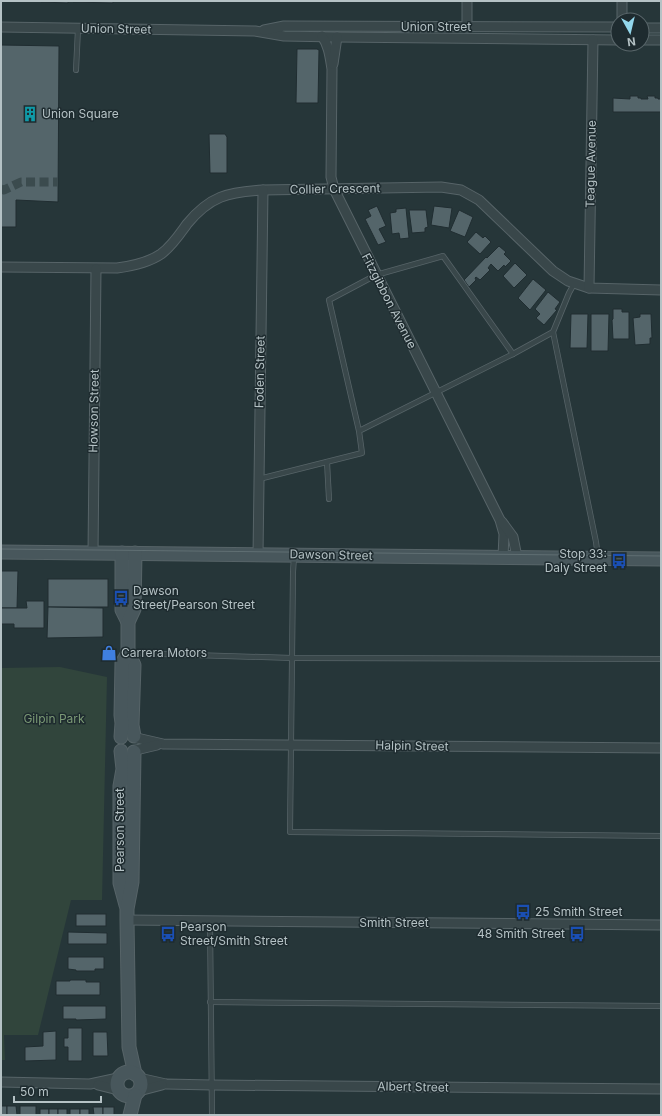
<svg xmlns="http://www.w3.org/2000/svg" width="662" height="1116" viewBox="0 0 662 1116" font-family="Inter,sans-serif">
  <style>
    .green { fill: #31453c }
    .building { fill: #54656a; stroke: #202d31 }
    .lines { fill: none; stroke-linecap: round; stroke-linejoin: round }
    .street-tunnel { stroke: #3b4b4e; stroke-width: 9; stroke-dasharray: 9 4.5; stroke-linecap: butt }
    .lane-casing { stroke: #576468; stroke-width: 6 }
    .street-casing { stroke: #576468; stroke-width: 11 }
    .secondary-casing { stroke: #576468; stroke-width: 15 }
    .lane { stroke: #39474a; stroke-width: 4.5 }
    .street { stroke: #39474a; stroke-width: 9 }
    .secondary { stroke: #48575c; stroke-width: 13 }
    .tram { stroke: #606f73; stroke-width: 1 }
    .labels { text-anchor: middle; stroke-width: 3; stroke-linejoin: round; paint-order: stroke }
    .street-label { font-size: 12px; fill: #b5c2c5; stroke: #1e2b2f }
    .poi-label { font-size: 12px; fill: #b5c2c5; stroke: #1e2b2f; text-anchor: start }
    .park-label { font-size: 12px; fill: #7b9975; stroke: #1e2b2f }
  </style>
  <rect width="100%" height="100%" fill="#263639"/>
  <!-- green -->
  <polygon class="green" points="60,667 107,677 102,900 71,900 38,1035 4,1035 5,1060 1,1060 1,668"/>
  <!-- building -->
  <g class="building">
    <polygon points="41,1 68,1 68,3 41,2"/>
    <polygon points="73,1 113,1 113,3 73,2"/>
    <polygon points="1,45 59,46 58,202 16,200 16,227 1,227"/>
    <polygon points="297,49 317,49 319,50 318,103 296,103"/>
    <polygon points="630,96 638,96 638,98 641,98 641,99 648,99 647,96 655,96 655,98 658,98 658,99 661,99 661,112 613,112 613,98 630,99"/>
    <polygon points="209,134 225,134 227,137 227,173 210,173"/>
    <polygon points="377,206 386,226 379,229 386,242 378,245 365,219 371,216 368,210"/>
    <polygon points="434,206 452,208 449,228 431,225"/>
    <polygon points="406,208 409,238 400,239 399,233 392,234 390,213 396,212 396,209"/>
    <polygon points="409,210 426,210 428,227 425,228 425,232 412,233"/>
    <polygon points="459,210 473,217 465,237 450,231"/>
    <polygon points="476,232 483,238 485,236 491,242 480,254 467,242"/>
    <polygon points="499,246 506,252 504,254 511,261 505,267 504,265 498,271 491,264 488,268 490,270 480,280 476,277 475,278 476,280 469,287 464,280 486,257 487,258"/>
    <polygon points="515,263 527,275 514,288 503,276"/>
    <polygon points="533,279 546,290 530,310 518,298"/>
    <polygon points="548,292 560,302 555,309 557,310 544,325 536,318 540,314 535,309"/>
    <polygon points="613,309 622,309 622,312 629,312 629,339 613,339 612,320 613,319"/>
    <polygon points="571,314 588,314 587,348 570,348"/>
    <polygon points="591,314 609,314 608,351 591,351"/>
    <polygon points="640,314 651,314 652,338 650,338 650,344 635,345 633,318 640,317"/>
    <polygon points="1,571 18,571 17,608 1,608"/>
    <rect x="48" y="579" width="60" height="28"/>
    <polygon points="26,601 44,601 44,628 14,628 14,624 1,624 1,608 27,608"/>
    <polygon points="48,607 103,608 103,637 47,638"/>
    <rect x="76" y="914" width="30" height="12"/>
    <polygon points="68,932 107,933 107,944 68,944"/>
    <polygon points="68,957 104,957 104,969 95,969 95,971 76,971 76,970 68,969"/>
    <polygon points="70,980 86,980 86,982 100,982 100,995 56,995 56,981 70,981"/>
    <polygon points="63,1006 106,1006 106,1019 76,1020 76,1019 63,1019"/>
    <polygon points="68,1028 82,1028 82,1061 68,1061 68,1047 64,1047 64,1038 68,1038"/>
    <polygon points="56,1031 56,1060 25,1061 25,1047 43,1046 43,1032"/>
    <polygon points="93,1032 107,1032 108,1056 93,1056"/>
    <rect x="1" y="1106" width="6" height="9"/>
    <polygon points="7,1106 16,1106 17,1115 7,1115"/>
    <rect x="20" y="1106" width="16" height="9"/>
    <polygon points="93,1107 103,1107 103,1115 94,1115"/>
    <rect x="103" y="1107" width="11" height="8"/>
    <rect x="40" y="1109" width="9" height="6"/>
    <rect x="49" y="1109" width="9" height="6"/>
    <rect x="58" y="1109" width="9" height="6"/>
    <rect x="70" y="1109" width="10" height="6"/>
    <rect x="80" y="1109" width="9" height="6"/>
  </g>
  <g class="lines">
    <!-- street-tunnel -->
    <polyline class="street-tunnel" points="1,189 4,190 21,182 58,182"/>
    <defs>
      <g id="lane">
        <polyline points="76,70 78,29"/>
        <polyline points="574,284 569,293 553,332 596,542 598,557"/>
        <polyline points="513,354 553,332"/>
        <polyline points="327,462 329,499"/>
        <polyline points="259,479 362,453 359,431 329,300 376,275 443,256 513,354 359,431"/>
        <polyline points="294,557 293,572 290,832 661,836"/>
        <polyline points="131,653 292,658 661,659"/>
        <polyline points="210,922 212,1115"/>
        <polyline points="210,1002 661,1006"/>
      </g>
      <g id="street">
        <polyline points="622,20 622,1"/>
        <polyline points="1,27 255,31 284,36 337,37 618,40"/>
        <polyline points="467,27 467,1"/>
        <polyline points="642,28 661,28"/>
        <polyline points="264,30 284,26 618,27"/>
        <path d="M322,36C329,46 330,57 332,69L331,177L334,189L500,520L504,534L503,557"/>
        <polyline points="642,40 661,40"/>
        <polyline points="333,64 337,37"/>
        <path d="M1,267L117,268C132,266 148,263 161,254C172,246 179,235 187,224C210,196 228,192 263,190L441,187L461,190L479,200L553,271L568,281L589,288L661,290"/>
        <polyline points="589,288 593,40"/>
        <polyline points="502,522 513,537 517,557"/>
        <polyline points="93,553 96,269"/>
        <polyline points="258,555 263,190"/>
        <polyline points="137,738 163,744 661,748"/>
        <polyline points="136,750 157,745"/>
        <polyline points="127,920 661,925"/>
        <polyline points="139,1078 166,1084 212,1085 661,1089"/>
        <polyline points="1,1082 90,1084 118,1078"/>
        <polyline points="98,1085 118,1090"/>
        <polyline points="139,1091 162,1085"/>
      </g>
      <g id="secondary">
        <polyline points="1,552 661,559"/>
        <polyline points="122,553 122,610 128,622"/>
        <polyline points="128,653 134,665 132,725 134,736"/>
        <polyline points="121,737 122,723 121,715 122,663 128,653 128,622 134,609 135,553"/>
        <polyline points="121,751 123,769 120,786 120,883 126,905"/>
        <polyline points="134,752 132,882 127,909 127,920 129,1047 135,1074"/>
        <circle cx="129" cy="1084" r="12"/>
        <polyline points="130,1115 135,1095"/>
      </g>
    </defs>
    <!-- lane casing -->
    <use href="#lane" class="lane-casing"/>
    <!-- street casing -->
    <use href="#street" class="street-casing"/>
    <!-- secondary casing -->
    <use href="#secondary" class="secondary-casing"/>
    <!-- lane -->
    <use href="#lane" class="lane"/>
    <!-- street -->
    <use href="#street" class="street"/>
    <!-- secondary -->
    <use href="#secondary" class="secondary"/>
    <!-- tram -->
    <polyline class="tram" points="1,549 661,556"/>
  </g>
  <!-- icons -->
  <defs>
    <symbol id="building-bare" viewBox="-9 -9 18 18"><path d="M-4-6H4V6H1V3H-1V6H-4ZM-2.5-4.3h1.7v1.8h-1.7ZM.8-4.3h1.7v1.8H.8ZM-2.5-1h1.7V.8h-1.7ZM.8-1h1.7V.8H.8Z" fill="#0f9aa8" stroke="#1e2b2f" stroke-width="2.5" paint-order="stroke"/></symbol>
    <symbol id="bus-bare" viewBox="-9 -9 18 18"><path d="M-5-6H5V4H4V6H2V4H-2V6H-4V4H-5ZM-3.5-4V0h7V-4ZM-3.5 1.2v1.5H-2V1.2ZM2 1.2v1.5H3.5V1.2Z" fill="#1a4fb4" stroke="#1e2b2f" stroke-width="2.5" paint-order="stroke"/></symbol>
    <symbol id="shop-bare" viewBox="-9 -9 18 18"><path d="M-5-2.5h2.3a2.7 3.5 0 0 1 5.4 0H5L5.5 6h-11ZM-1.5-2.5h3a1.5 2.3 0 0 0-3 0Z" fill="#3f7fe0" stroke="#1e2b2f" stroke-width="2.5" paint-order="stroke"/></symbol>
  </defs>
  <g fill-rule="evenodd">
    <use href="#building-bare" x="19" y="103" width="22" height="22"/>
    <use href="#bus-bare" x="608" y="550" width="22" height="22"/>
    <use href="#bus-bare" x="110" y="587" width="22" height="22"/>
    <use href="#shop-bare" x="98" y="642" width="22" height="22"/>
    <use href="#bus-bare" x="512" y="901" width="22" height="22"/>
    <use href="#bus-bare" x="157" y="923" width="22" height="22"/>
    <use href="#bus-bare" x="566" y="923" width="22" height="22"/>
  </g>
  <g class="labels">
    <!-- street labels -->
    <g class="street-label">
      <text x="436" y="31">Union Street</text>
      <text transform="translate(116 29) rotate(1)" y="4">Union Street</text>
      <text transform="translate(591 164) rotate(-89)" y="4">Teague Avenue</text>
      <text transform="translate(335 189) rotate(-1)" y="4">Collier Crescent</text>
      <text transform="translate(389 301) rotate(63)" y="4">Fitzgibbon Avenue</text>
      <text transform="translate(260 372) rotate(-89)" y="4">Foden Street</text>
      <text transform="translate(94 411) rotate(-89)" y="4">Howson Street</text>
      <text transform="translate(331 555) rotate(1)" y="4">Dawson Street</text>
      <text transform="translate(412 746) rotate(1)" y="4">Halpin Street</text>
      <text transform="translate(120 830) rotate(-90)" y="4">Pearson Street</text>
      <text x="394" y="927">Smith Street</text>
      <text transform="translate(413 1087) rotate(1)" y="4">Albert Street</text>
    </g>
    <!-- poi labels -->
    <g class="poi-label">
      <text x="42" y="118">Union Square</text>
      <text x="607" y="558" text-anchor="end">Stop 33:<tspan x="607" dy="14">Daly Street</tspan></text>
      <text x="133" y="595">Dawson<tspan x="133" dy="14">Street/Pearson Street</tspan></text>
      <text x="121" y="657">Carrera Motors</text>
      <text x="535" y="916">25 Smith Street</text>
      <text x="180" y="931">Pearson<tspan x="180" dy="14">Street/Smith Street</tspan></text>
      <text x="565" y="938" text-anchor="end">48 Smith Street</text>
    </g>
    <!-- park labels -->
    <g class="park-label">
      <text x="54" y="723">Gilpin Park</text>
    </g>
  </g>
  <!-- border -->
  <rect width="662" height="1116" fill="none" stroke="#b5c2c5" stroke-width="4"/>
  <!-- north arrow -->
  <g transform="translate(630 32) rotate(172)"><circle r="19" fill="#1e2b2f" stroke="#5a676b"/>
  <path d="M0-3L7 15L0 10L-7 15Z" fill="#93d7ec"/>
  <text y="-6" font-size="11" font-weight="bold" text-anchor="middle" fill="#b5c2c5">N</text>
  </g>
  <!-- scale -->
  <path d="M14 1096v6h87v-6" fill="none" stroke="#b5c2c5" stroke-width="2"/>
  <text x="20" y="1096" font-size="12" fill="#b5c2c5" stroke="#1e2b2f" stroke-width="3" paint-order="stroke">50 m</text>
</svg>
